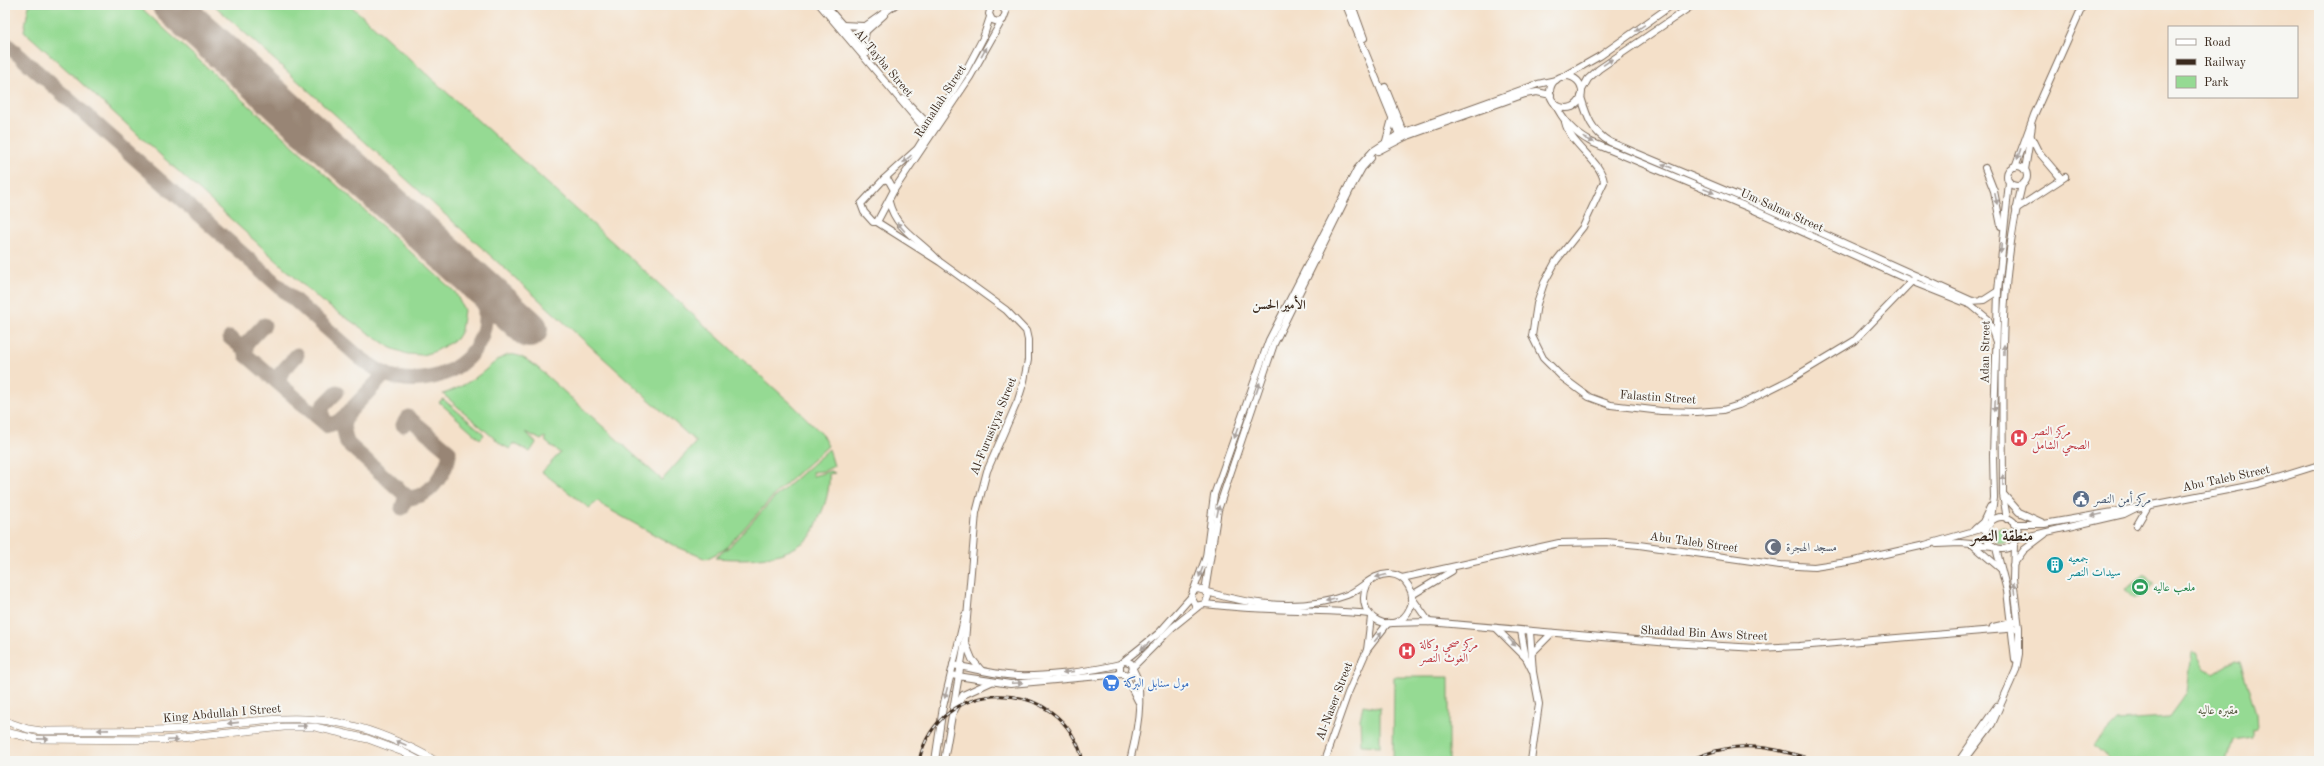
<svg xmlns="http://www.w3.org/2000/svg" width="2324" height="766" viewBox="0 0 2324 766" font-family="'Old Standard TT',Amiri,serif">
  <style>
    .green { fill: #95da93; stroke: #688258 }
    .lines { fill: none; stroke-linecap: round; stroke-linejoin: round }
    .taxiway { stroke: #988574; stroke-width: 15 }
    .runway { stroke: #988574; stroke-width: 38 }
    .secondary-casing { stroke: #7c6a5a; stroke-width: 8 }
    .primary-casing { stroke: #7c6a5a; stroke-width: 8 }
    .secondary { stroke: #fff; stroke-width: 6 }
    .primary { stroke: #fff; stroke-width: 7 }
    .rail-casing { stroke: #3b2a1e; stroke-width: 3 }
    .rail { stroke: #f6f6f2; stroke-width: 1.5; stroke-dasharray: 4.5; stroke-linecap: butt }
    .oneway { fill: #a79f9a }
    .labels { text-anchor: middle; stroke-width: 4; stroke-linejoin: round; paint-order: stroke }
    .street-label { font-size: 12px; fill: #3b2a1e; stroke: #f6f6f2 }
    .health-label { font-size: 12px; fill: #be3a42; stroke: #f6f6f2; text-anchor: start }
    .service-label { font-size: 12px; fill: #4e5e75; stroke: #f6f6f2; text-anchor: start }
    .worship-label { font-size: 12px; fill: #5b616d; stroke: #f6f6f2; text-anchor: start }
    .culture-label { font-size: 12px; fill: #0d838f; stroke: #f6f6f2; text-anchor: start }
    .leisure-label { font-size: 12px; fill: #27864d; stroke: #f6f6f2; text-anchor: start }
    .shop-label { font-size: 12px; fill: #366cbe; stroke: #f6f6f2; text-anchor: start }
    .park-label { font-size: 12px; fill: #52563b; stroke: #f6f6f2 }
    .neighbourhood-label { font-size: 13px; font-weight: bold; fill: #3b2a1e; stroke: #f6f6f2 }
    .district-label { font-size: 16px; font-weight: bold; fill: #3b2a1e; stroke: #f6f6f2 }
  </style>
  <rect width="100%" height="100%" fill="#f6f6f2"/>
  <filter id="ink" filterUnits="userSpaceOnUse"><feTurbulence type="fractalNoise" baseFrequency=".025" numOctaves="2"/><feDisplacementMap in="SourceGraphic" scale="8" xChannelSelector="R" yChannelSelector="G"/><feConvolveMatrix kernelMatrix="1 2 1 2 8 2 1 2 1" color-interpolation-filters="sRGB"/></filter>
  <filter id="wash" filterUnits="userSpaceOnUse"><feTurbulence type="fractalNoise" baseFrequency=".012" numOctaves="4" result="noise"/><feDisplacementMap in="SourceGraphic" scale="16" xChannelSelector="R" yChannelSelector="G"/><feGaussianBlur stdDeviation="0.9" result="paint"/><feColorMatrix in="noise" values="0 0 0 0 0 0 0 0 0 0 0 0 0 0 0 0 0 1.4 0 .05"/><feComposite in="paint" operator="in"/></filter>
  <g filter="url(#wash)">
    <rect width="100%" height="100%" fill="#f4e0c9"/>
    <!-- green -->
    <g class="green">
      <polygon points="29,5 138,5 455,292 464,310 461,331 456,339 436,351 422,355 407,354 391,348 321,301 24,31"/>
      <path d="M214,5H350L794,406L821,433L828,446L779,490L725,549L706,559L673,545L603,506L598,501L589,508L542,472L560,453L546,442L545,437L541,440L526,432L536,443L530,452L513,443L510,449L502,445L443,394C457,389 468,383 479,375C504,356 508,344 538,368L662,480L696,442Z"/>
      <polygon points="443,399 482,432 484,435 480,439 439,402"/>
      <path d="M829,449L834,466L824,471L812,472L813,476L830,471L835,473L829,474C830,488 826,503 820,516C817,522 814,533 809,538C782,561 748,560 715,558L729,547L774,498Z"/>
      <circle cx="2002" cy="535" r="8"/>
      <polygon points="2145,574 2154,584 2135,600 2126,589"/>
      <polygon points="2192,653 2196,654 2204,668 2214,673 2235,660 2240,661 2256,714 2257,728 2253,729 2253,738 2233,741 2227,761 2111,761 2094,745 2117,721 2168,718 2187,692"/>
      <polygon points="1394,677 1449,677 1449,761 1393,761"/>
      <polygon points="1363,705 1380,708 1380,746 1361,745 1360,719"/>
    </g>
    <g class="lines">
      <!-- taxiway -->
      <g class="taxiway">
        <path d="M5,43L360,358C372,366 384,376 398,378C443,387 493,355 484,304C482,295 475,285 471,277"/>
        <polyline points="264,325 246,344 246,355 328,426 339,421 347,414"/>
        <polyline points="230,338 240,346 246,344"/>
        <polyline points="385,374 347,414 343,426 347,443 404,494 405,499 402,508"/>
        <polyline points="279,383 281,373 297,355"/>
        <path d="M403,425L408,417L449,451C451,463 435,487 425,493C421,496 415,497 410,498L404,494"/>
        <polyline points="328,426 322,415 323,406 337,392"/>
      </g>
      <!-- runway -->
      <polyline class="runway" points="171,5 529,329"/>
    </g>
  </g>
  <g filter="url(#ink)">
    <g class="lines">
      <defs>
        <g id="secondary">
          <polyline points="820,5 930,135"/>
          <polyline points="825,5 867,53"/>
          <polyline points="995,5 991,7 989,14 992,20 998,22 1003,20 1006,12 1000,5"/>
          <polyline points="1346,5 1400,137"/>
          <polyline points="1352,5 1364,38"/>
          <polyline points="843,25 863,26"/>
          <polyline points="850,37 895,5"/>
          <polyline points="854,42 884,15"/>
          <polyline points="863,48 866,31"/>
          <circle cx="1566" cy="92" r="16"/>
          <polyline points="1563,77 1600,56 1672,5"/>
          <polyline points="1385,87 1405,136"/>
          <polyline points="1582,90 1588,79 1599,69 1693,5"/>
          <path d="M1581,97C1587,117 1592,132 1610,142L1755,203L1972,301L1984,300L1998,291"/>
          <polyline points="904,99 932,128"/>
          <path d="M1554,102C1563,121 1573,132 1591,142L1752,209L1913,282L1971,305L1988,319L1996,342"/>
          <path d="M1565,122C1570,145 1601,160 1604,182L1583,227L1556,261L1544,283L1537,304L1532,336L1543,358L1562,377L1589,397L1611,405L1661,411L1696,412L1723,410L1739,405L1791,379L1854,341L1917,276"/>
          <polyline points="2031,137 2038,151 2060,177"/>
          <polyline points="1386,141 1392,119"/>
          <polyline points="1378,151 1405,137 1525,94 1537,92 1551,95"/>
          <circle cx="2017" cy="176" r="10"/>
          <polyline points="2015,167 2034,115 2083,5"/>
          <polyline points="1985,168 1994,191 2001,226"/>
          <polyline points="2025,170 2032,126"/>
          <polyline points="884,179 917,149 965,72 983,38 990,17"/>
          <polygon points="884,179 889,181 894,190 877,222 873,222 864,212 861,204"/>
          <polyline points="894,190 970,77 1001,22"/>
          <path d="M889,202C896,230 920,240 938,260"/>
          <polyline points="2016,209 2065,177"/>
          <polyline points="877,222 940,262 1006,310 1026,331 1028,340 1028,360 1024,381 1018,400 987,471 976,513 965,641 944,761"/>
          <polyline points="2004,495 2019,512 2043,523"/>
          <circle cx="2002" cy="533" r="16"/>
          <path d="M2007,519L2003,495C2003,391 1997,285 2022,185"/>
          <polyline points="1990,524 1994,498 1993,455 1998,291 2009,182"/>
          <polyline points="2014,524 2044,524 2136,508 2258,484 2319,465"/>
          <polyline points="2137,525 2148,506"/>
          <polyline points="1975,529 1983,522 1990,507"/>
          <polyline points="2017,539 2124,514 2136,508"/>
          <polyline points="1937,544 1960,543 1993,546"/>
          <polyline points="1973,545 2001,569"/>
          <polyline points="1996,548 2007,591 2015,659"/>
          <polyline points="2013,565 2024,550 2045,534"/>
          <polyline points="1402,578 1559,543 1606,542 1639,545 1780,565 1814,567 1854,561 1925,545 1988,527"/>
          <polyline points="1193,591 1198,589 1205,591 1208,597 1205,604 1196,606 1191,597 1206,557 1214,495 1269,340 1357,169 1373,151 1399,134 1538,84 1556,80"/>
          <polyline points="1205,591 1218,510 1274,344 1352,186 1362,168 1371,158"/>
          <path d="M1207,592C1251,605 1302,612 1347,595C1362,589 1373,573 1390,574C1406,575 1417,594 1410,608C1397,639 1352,619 1367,585"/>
          <polyline points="1412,595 1452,571"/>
          <polyline points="1412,598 1429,622"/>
          <path d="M1205,604C1260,611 1314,609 1369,614"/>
          <polyline points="1391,623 1429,622 1670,643 1757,648 1799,646 2019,628"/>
          <polyline points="1993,627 2015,622"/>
          <polyline points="1496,628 1526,658"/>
          <polyline points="1521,631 1526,658 1532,670"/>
          <polyline points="1530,632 1533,672 1539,704 1531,761"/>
          <polyline points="965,642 972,659 981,670"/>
          <polyline points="1367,650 1388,623"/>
          <polyline points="1532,653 1552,633"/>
          <polyline points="1125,661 1131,663 1133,667 1131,673 1127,675 1120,672 1120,664 1159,633 1191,597"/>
          <path d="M953,665C971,668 989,673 1007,675C1033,679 1094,671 1120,664"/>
          <polyline points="1133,667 1173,627 1199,606"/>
          <polyline points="951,675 1010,684 1122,674"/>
          <polyline points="1125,675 1138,701"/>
          <polyline points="954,711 963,695 991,682"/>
          <polyline points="935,761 943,707 965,615"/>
          <path d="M1130,761C1136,737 1146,690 1133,669"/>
          <polyline points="1324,761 1348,693 1367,650 1371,617"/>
          <polyline points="1959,761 1997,706"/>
          <polyline points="1964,761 1992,724 2016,670 2019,654 2019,628 2013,579 2014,544"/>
        </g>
        <g id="primary">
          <path d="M5,721L28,729L42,731C87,730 133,732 178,729C257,723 311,705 389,738C405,745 421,751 435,761"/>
          <polyline points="5,732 36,739 163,740 284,727 315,727 368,739 403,752 420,761"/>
        </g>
      </defs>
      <!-- secondary casing -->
      <use href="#secondary" class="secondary-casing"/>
      <!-- primary casing -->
      <use href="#primary" class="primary-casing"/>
      <!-- secondary -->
      <use href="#secondary" class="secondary"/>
      <!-- primary -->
      <use href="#primary" class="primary"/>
      <defs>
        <g id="rail">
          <path d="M919,761C938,674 1062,674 1083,761"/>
          <path d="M1687,761C1698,757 1709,752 1720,750C1754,741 1786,752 1818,761"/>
        </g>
      </defs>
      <!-- rail casing -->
      <use href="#rail" class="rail-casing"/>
      <!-- rail -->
      <use href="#rail" class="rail"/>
    </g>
    <!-- one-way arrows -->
    <defs><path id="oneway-solid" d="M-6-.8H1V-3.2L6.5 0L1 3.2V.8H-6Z"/></defs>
    <g class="oneway">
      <use href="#oneway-solid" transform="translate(1640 28) rotate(145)"/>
      <use href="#oneway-solid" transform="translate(984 52) rotate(-61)"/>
      <use href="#oneway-solid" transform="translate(1608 62) rotate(-34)"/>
      <use href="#oneway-solid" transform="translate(1589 140) rotate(26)"/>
      <use href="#oneway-solid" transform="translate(2019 154) rotate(108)"/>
      <use href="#oneway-solid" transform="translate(907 159) rotate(138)"/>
      <use href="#oneway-solid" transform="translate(1667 166) rotate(-157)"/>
      <use href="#oneway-solid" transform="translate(1709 191) rotate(22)"/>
      <use href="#oneway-solid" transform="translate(1996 199) rotate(78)"/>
      <use href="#oneway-solid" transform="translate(901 227) rotate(-131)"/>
      <use href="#oneway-solid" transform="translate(2001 248) rotate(95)"/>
      <use href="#oneway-solid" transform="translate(2004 350) rotate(-89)"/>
      <use href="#oneway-solid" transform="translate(1258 388) rotate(-71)"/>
      <use href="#oneway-solid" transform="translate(1995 406) rotate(92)"/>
      <use href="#oneway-solid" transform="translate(1236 433) rotate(109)"/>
      <use href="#oneway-solid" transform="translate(2003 480) rotate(-90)"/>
      <use href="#oneway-solid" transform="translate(1218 511) rotate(-78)"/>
      <use href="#oneway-solid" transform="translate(2097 515) rotate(168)"/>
      <use href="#oneway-solid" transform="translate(1201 572) rotate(110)"/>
      <use href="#oneway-solid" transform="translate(1381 576) rotate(166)"/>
      <use href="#oneway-solid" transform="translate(2014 589) rotate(-96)"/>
      <use href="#oneway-solid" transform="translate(1331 600) rotate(168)"/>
      <use href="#oneway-solid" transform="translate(1378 637) rotate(-51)"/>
      <use href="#oneway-solid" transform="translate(1512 642) rotate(48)"/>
      <use href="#oneway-solid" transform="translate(1145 646) rotate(140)"/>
      <use href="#oneway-solid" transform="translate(1068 672) rotate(174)"/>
      <use href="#oneway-solid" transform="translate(1017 683) rotate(-3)"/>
      <use href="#oneway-solid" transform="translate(946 693) rotate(104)"/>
      <use href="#oneway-solid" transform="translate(233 723) rotate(174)"/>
      <use href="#oneway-solid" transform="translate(302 726)"/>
      <use href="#oneway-solid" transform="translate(103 730) rotate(179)"/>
      <use href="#oneway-solid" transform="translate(43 739) rotate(1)"/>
      <use href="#oneway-solid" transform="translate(173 740) rotate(-2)"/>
      <use href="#oneway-solid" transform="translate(401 743) rotate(-157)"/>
    </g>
  </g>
  <!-- icons -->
  <defs>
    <symbol id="hospital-disc" viewBox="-11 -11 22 22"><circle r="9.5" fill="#e0444e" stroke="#f6f6f2"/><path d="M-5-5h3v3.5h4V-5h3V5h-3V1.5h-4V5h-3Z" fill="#fff"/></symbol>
    <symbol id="civic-disc" viewBox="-11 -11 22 22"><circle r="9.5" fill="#5c6f8a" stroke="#f6f6f2"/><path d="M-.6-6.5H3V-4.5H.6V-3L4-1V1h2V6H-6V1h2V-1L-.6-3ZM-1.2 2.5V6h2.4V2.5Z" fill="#fff"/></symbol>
    <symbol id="mosque-disc" viewBox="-11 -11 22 22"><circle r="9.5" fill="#6b7280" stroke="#f6f6f2"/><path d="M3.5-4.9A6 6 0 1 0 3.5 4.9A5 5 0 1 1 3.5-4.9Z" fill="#fff"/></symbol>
    <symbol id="building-disc" viewBox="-11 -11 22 22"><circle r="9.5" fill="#0f9aa8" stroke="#f6f6f2"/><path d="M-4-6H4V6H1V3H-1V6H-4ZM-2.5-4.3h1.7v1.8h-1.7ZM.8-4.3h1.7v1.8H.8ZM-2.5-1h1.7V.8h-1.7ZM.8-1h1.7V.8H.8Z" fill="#fff"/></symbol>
    <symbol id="stadium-disc" viewBox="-11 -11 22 22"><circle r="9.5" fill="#2e9e5b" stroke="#f6f6f2"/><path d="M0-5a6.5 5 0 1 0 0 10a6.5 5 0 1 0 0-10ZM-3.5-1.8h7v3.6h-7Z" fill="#fff"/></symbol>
    <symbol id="supermarket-disc" viewBox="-11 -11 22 22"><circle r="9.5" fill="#3f7fe0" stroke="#f6f6f2"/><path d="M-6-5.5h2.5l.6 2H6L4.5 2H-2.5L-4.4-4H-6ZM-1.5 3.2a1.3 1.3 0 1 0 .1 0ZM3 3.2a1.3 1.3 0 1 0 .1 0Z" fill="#fff"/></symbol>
  </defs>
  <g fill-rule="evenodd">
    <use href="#hospital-disc" x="2009" y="428" width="20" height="20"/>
    <use href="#civic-disc" x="2071" y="489" width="20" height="20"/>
    <use href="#mosque-disc" x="1763" y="537" width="20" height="20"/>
    <use href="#building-disc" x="2045" y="555" width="20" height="20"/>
    <use href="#stadium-disc" x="2130" y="577" width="20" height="20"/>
    <use href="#hospital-disc" x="1397" y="641" width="20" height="20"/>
    <use href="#supermarket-disc" x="1101" y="673" width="20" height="20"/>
  </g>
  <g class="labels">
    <!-- street labels -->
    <g class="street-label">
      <text transform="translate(884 63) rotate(50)" y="4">Al-Tayba Street</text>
      <text transform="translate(940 101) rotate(-57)" y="4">Ramallah Street</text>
      <text transform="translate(1782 210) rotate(24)" y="4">Um Salma Street</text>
      <text transform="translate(1985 352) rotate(-89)" y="4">Adan Street</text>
      <text transform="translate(1658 397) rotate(4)" y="4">Falastin Street</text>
      <text transform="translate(993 426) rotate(-68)" y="4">Al-Furusiyya Street</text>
      <text transform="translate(2226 478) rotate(-12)" y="4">Abu Taleb Street</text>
      <text transform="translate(1694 542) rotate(8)" y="4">Abu Taleb Street</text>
      <text transform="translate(1704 633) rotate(3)" y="4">Shaddad Bin Aws Street</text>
      <text transform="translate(1334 701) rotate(-69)" y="4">Al-Naser Street</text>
      <text transform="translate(222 713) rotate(-5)" y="4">King Abdullah I Street</text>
    </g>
    <!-- health labels -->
    <g class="health-label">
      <text x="2032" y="435">مركز النصر<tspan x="2032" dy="14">الصحي الشامل</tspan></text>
      <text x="1420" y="648">مركز صحي وكالة<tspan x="1420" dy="14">الغوث النصر</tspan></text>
    </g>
    <!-- service labels -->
    <g class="service-label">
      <text x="2094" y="503">مركز أمن النصر</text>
    </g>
    <!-- worship labels -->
    <g class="worship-label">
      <text x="1786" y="551">مسجد الهجرة</text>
    </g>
    <!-- culture labels -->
    <g class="culture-label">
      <text x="2068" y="562">جمعيه<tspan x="2068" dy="14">سيدات النصر</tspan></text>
    </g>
    <!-- leisure labels -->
    <g class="leisure-label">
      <text x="2153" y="591">ملعب عاليه</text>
    </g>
    <!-- shop labels -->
    <g class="shop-label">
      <text x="1124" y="687">مول سنابل البركة</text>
    </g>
    <!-- park labels -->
    <g class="park-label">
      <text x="2218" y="714">مقبره عاليه</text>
    </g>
    <!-- neighbourhood labels -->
    <g class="neighbourhood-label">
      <text x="1279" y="309">الأمير الحسن</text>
    </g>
    <!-- district labels -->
    <g class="district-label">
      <text x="2002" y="541">منطقة النصر</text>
    </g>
  </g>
  <!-- margin -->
  <rect width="2324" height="766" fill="none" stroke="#f6f6f2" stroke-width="20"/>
  <!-- legend -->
  <rect x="2168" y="26" width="130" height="72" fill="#f6f6f2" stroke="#aba49d"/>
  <rect x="2176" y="39" width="20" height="6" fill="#ffffff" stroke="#aba49d"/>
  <text x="2204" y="46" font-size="12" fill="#3b2a1e">Road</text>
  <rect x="2176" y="59" width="20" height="6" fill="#3b2a1e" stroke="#aba49d"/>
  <text x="2204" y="66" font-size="12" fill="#3b2a1e">Railway</text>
  <rect x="2176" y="76" width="20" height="12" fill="#95da93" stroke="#aba49d"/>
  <text x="2204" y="86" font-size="12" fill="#3b2a1e">Park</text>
</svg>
